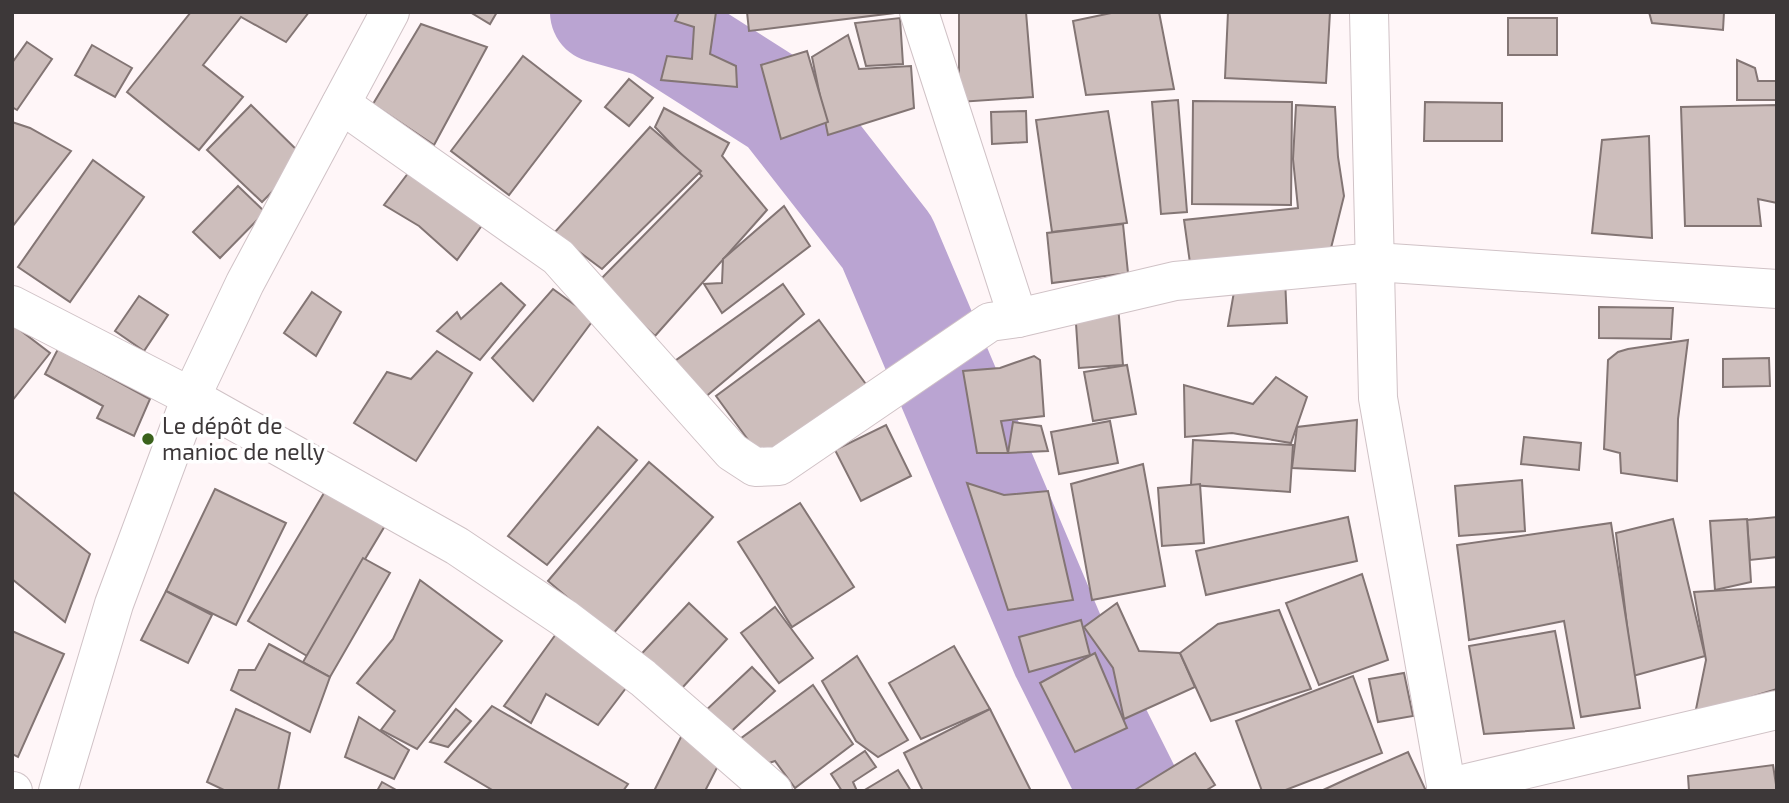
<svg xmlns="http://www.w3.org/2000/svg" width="1789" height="803" viewBox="0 0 1789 803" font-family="'Exo 2',sans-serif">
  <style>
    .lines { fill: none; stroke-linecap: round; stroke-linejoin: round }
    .river { stroke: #baa4d2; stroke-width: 102 }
    .building { fill: #cdbebc; stroke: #837574; stroke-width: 2 }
    .minor-casing { stroke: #d0c2c6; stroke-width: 40 }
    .minor { stroke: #fff; stroke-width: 38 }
    .poi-dot { fill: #3b621c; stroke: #fff; stroke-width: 2.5 }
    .labels { text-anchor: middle; stroke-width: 7; stroke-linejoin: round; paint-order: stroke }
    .poi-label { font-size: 23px; fill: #3d3839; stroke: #fff; text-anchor: start }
  </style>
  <rect width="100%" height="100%" fill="#fff6f8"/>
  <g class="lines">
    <!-- river -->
    <polyline class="river" points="601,12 654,27 783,109 887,242 1062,655 1130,791"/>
  </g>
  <!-- building -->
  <g class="building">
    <polygon points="191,12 309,12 286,42 241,17 203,65 243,97 199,150 127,92"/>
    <polygon points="470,12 497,12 490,24"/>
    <polygon points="679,12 716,12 710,54 736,66 737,87 661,80 667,56 692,59 694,27 675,21"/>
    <polygon points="747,12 894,12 894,13 749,31"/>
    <polygon points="959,12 1026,12 1033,97 959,102"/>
    <polygon points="1116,12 1159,12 1174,89 1086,95 1073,21"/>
    <polygon points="1228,12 1330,12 1326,83 1225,78"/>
    <polygon points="1649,12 1724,12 1723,30 1652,23"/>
    <polygon points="900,18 903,64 866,66 855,23"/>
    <rect x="1508" y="18" width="49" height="37"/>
    <polygon points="421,24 487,47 434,145 373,104"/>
    <polygon points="848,35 859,69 911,66 914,108 828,135 812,57"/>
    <polygon points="27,42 52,59 17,110 12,107 12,63"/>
    <polygon points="92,45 132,68 115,97 75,75"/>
    <polygon points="807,51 828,122 781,139 761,65"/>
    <polygon points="523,56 581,101 509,195 451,151"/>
    <polygon points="1737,60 1755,68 1758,81 1777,81 1777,100 1737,100"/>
    <polygon points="629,79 653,98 629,126 605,107"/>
    <polygon points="1178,100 1187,212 1161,214 1152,102"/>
    <polygon points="1193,101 1292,102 1291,205 1192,204"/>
    <polygon points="1425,102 1502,103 1502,141 1424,141"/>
    <polygon points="251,105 305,158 262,202 207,150"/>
    <polygon points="1296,105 1335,107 1338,157 1344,196 1331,248 1190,263 1184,220 1298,208 1293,159"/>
    <polygon points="1777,105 1777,203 1758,199 1761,226 1685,226 1681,107"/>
    <polygon points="664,108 729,143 722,156 767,210 655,336 598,282 702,176 655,127"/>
    <polygon points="1026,111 1027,142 992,144 991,112"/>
    <polygon points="1108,111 1127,223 1052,232 1036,120"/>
    <polygon points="12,122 30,128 71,151 12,227"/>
    <polygon points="650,127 701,171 602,269 554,233"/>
    <polygon points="1649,136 1652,238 1592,233 1602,140"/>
    <polygon points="93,160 144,197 70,302 18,267"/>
    <polygon points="412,168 488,217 457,260 419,226 384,205"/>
    <polygon points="238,186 265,212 220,258 193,232"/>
    <polygon points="784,206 810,246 722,313 704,284 722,283 723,259"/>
    <polygon points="1123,224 1128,273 1052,283 1047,233"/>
    <polygon points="1285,278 1287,323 1228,326 1235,286"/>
    <polygon points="501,283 525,305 480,360 437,331 457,312 461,319"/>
    <polygon points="783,284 804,314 684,415 672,363"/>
    <polygon points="553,289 594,319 533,401 492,358"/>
    <polygon points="312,292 341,312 316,356 284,333"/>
    <polygon points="139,296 168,315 144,351 115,331"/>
    <polygon points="1118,305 1123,365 1079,368 1075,309"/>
    <polygon points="1599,307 1673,308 1671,339 1599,338"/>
    <polygon points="819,320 868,387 765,463 716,396"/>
    <polygon points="12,324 50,353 12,401"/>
    <polygon points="1688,340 1678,419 1677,481 1621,473 1620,453 1604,449 1608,360 1618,352 1628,349"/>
    <polygon points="58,349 150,399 134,436 97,418 103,406 45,374"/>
    <polygon points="437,351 472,373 416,461 354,423 387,372 411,379"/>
    <polygon points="1034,356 1040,360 1044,416 1001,421 1008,453 977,453 963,371 1000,368"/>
    <polygon points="1769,358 1770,386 1723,387 1723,359"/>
    <polygon points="1127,365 1136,414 1093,421 1084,372"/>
    <polygon points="1276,377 1307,397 1291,443 1232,433 1185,437 1184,385 1253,404"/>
    <polygon points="1357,420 1355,471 1292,468 1297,427"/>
    <polygon points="1110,421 1118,463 1059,474 1051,432"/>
    <polygon points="1013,422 1041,426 1048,451 1008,453"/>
    <polygon points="886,425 911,476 861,501 835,450"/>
    <polygon points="598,427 637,460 547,565 508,536"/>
    <polygon points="1524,437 1581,443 1579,470 1521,464"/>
    <polygon points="1193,440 1293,445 1290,492 1191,485"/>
    <polygon points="649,462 713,517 612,635 548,581"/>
    <polygon points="1143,464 1165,586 1092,600 1071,484"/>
    <polygon points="1522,480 1525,531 1459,536 1455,486"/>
    <polygon points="967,483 1004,495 1048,491 1073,600 1008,610"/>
    <polygon points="1200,484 1204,543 1162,546 1158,488"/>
    <polygon points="327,488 386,524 307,656 248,621"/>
    <polygon points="215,489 286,523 236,625 166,591"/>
    <polygon points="12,491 90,554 65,622 12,579"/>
    <polygon points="800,503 854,587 792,627 738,542"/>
    <polygon points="1348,517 1357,561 1206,595 1196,551"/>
    <polygon points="1777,517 1777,557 1750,560 1747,520"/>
    <polygon points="1673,519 1705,656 1633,676 1616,533"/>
    <polygon points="1747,519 1751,582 1715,590 1710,521"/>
    <polygon points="1611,523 1640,708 1581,717 1564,621 1469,640 1457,545"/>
    <polygon points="363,558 390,573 330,677 303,662"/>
    <polygon points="1362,574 1388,660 1319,685 1286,603"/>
    <polygon points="420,580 502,641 417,749 381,730 395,711 357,683 393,639"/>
    <polygon points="1777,587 1777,689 1695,714 1706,660 1694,592"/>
    <polygon points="166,591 212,615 188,663 141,640"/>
    <polygon points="689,603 727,639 671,700 632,664"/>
    <polygon points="1117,603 1139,651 1180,653 1195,687 1124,719 1113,668 1084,627"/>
    <polygon points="775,607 813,658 779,683 741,633"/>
    <polygon points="1279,610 1311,689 1211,721 1180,653 1218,624"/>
    <polygon points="1081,620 1090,655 1029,672 1019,637"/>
    <polygon points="12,631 64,654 18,757 12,754"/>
    <polygon points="1555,631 1574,728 1484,734 1469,646"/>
    <polygon points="556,634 632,680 598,725 546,694 531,723 504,706"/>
    <polygon points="269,644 330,677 310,732 231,690 239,670 255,670"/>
    <polygon points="954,646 990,709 921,739 889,683"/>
    <polygon points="1095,653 1127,728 1075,752 1040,683"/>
    <polygon points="857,656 908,740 878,757 856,741 822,681"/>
    <polygon points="752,667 775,691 724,738 702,714"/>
    <polygon points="1404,673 1413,716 1378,722 1369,679"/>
    <polygon points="1353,676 1382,753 1283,791 1262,791 1236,721"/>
    <polygon points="813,685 853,744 795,788 775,761 763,765 740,739"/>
    <polygon points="492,706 628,784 623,791 494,791 445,762"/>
    <polygon points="236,709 290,733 278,791 226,791 207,782"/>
    <polygon points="456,709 471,721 448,747 430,742"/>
    <polygon points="990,709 1031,791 923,791 904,753"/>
    <polygon points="359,717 409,750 394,779 345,757"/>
    <polygon points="682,735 725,752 705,791 654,791"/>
    <polygon points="865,751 876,767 853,782 857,791 842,791 831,774"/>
    <polygon points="1408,752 1426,791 1321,791 1349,778"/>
    <polygon points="1195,753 1215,785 1205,791 1135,790"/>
    <polygon points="1773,765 1777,791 1689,791 1688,776"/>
    <polygon points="898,770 911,791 863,791"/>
    <polygon points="382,782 398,791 377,791"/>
  </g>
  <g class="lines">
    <defs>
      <g id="minor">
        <polyline points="919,12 1018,318"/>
        <polyline points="1369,12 1378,398 1447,791"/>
        <polyline points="341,104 558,257 732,452 755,467 779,466 990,322 1018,318 1175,281 1375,262 1777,289"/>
        <polyline points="12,305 191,397 457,546 564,618 643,678 773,791"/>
        <polyline points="1446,788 1777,710"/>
        <polyline points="12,791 13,791"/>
        <polyline points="58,791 114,604 191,397 245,283 390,12"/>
      </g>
    </defs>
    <!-- minor casing -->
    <use href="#minor" class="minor-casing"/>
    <!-- minor -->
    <use href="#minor" class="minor"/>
  </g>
  <!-- markers -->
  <circle class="poi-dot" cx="148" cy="439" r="7"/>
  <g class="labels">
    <!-- poi labels -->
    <g class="poi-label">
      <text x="162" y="434">Le dépôt de<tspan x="162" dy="26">manioc de nelly</tspan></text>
    </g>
  </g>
  <!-- border -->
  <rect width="1789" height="803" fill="none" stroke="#3d3839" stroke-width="28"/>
</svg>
